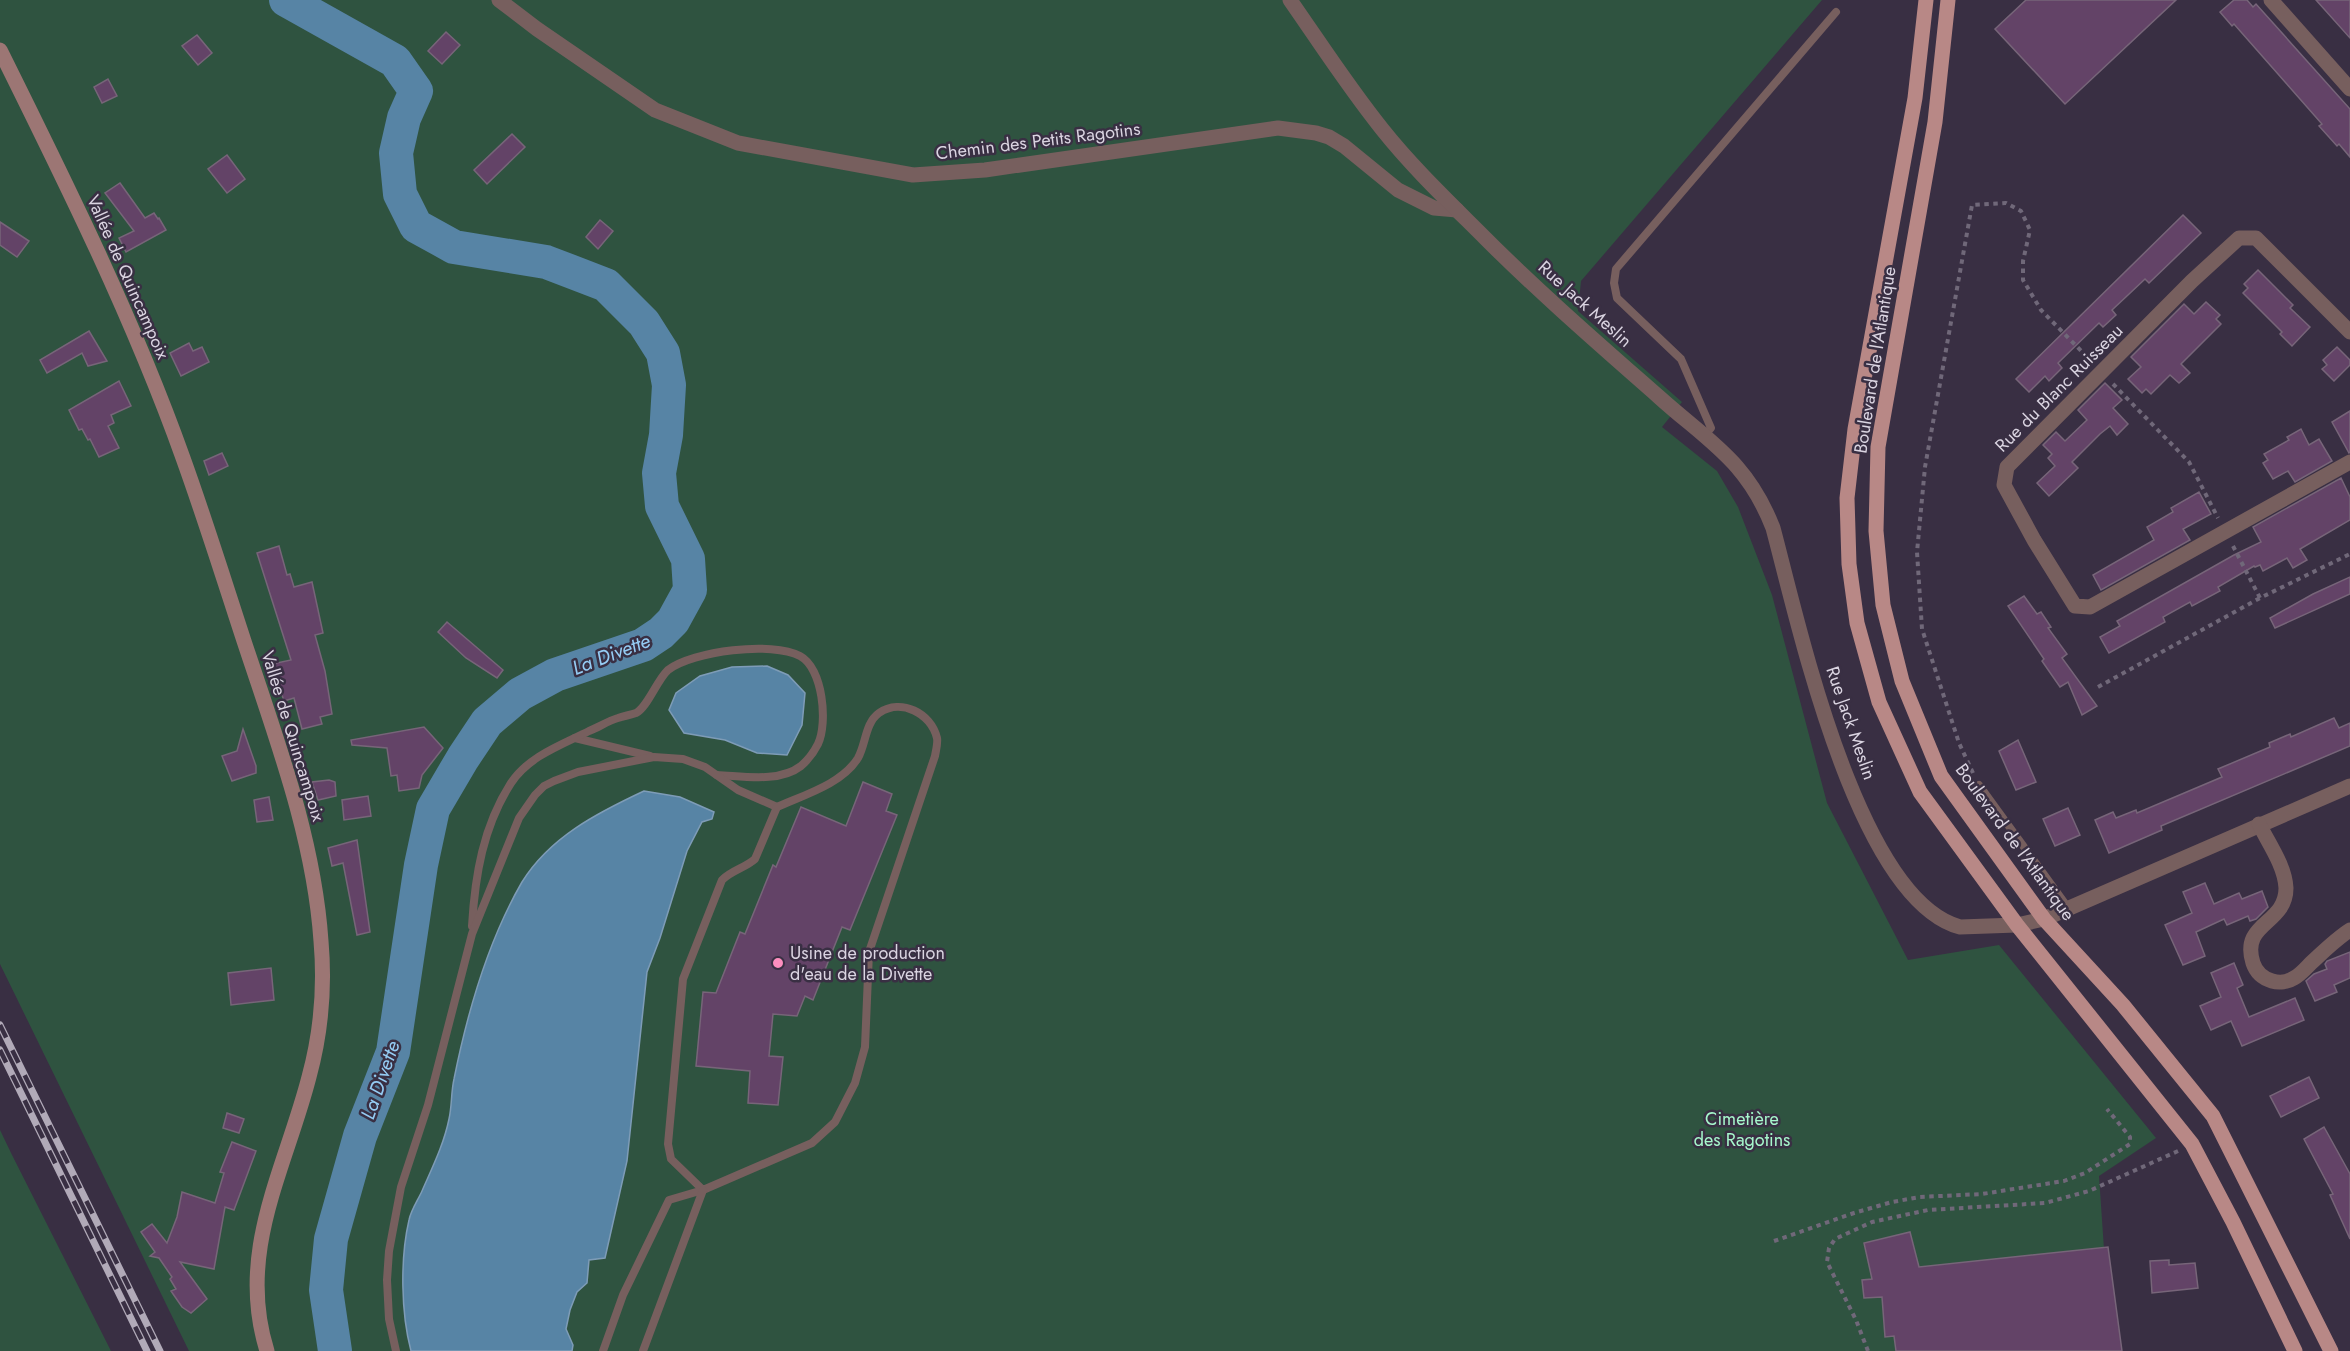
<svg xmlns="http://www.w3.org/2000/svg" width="2350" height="1351" viewBox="0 0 2350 1351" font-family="Jost,sans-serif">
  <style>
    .green { fill: #2f5340 }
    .water { fill: #5784a5; stroke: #7e9cb7; stroke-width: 1.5 }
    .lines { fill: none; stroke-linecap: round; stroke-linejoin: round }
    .river { stroke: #5784a5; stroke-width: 34 }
    .building { fill: #634367; stroke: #776579; stroke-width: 1.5 }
    .path { stroke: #706879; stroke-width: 4; stroke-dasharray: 4.5 4.5; stroke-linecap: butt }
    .lane { stroke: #775f5e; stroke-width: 8 }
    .street { stroke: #775f5e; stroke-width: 15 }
    .secondary { stroke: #9c7674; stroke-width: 15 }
    .primary { stroke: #b88886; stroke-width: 15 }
    .rail-casing { stroke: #b1aab8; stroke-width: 7 }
    .rail { stroke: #392f43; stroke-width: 4.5; stroke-dasharray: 14; stroke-linecap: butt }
    .poi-dot { fill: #fd8ebf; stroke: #392f43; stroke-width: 2 }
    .labels { text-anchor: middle; stroke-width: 5; stroke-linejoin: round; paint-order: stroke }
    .street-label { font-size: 18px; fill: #dad4e1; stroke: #392f43 }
    .poi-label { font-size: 18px; fill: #dad4e1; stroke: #392f43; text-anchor: start }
    .park-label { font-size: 18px; fill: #a6f8cc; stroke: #392f43 }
    .water-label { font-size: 20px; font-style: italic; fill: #95ccf4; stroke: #392f43 }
  </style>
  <rect width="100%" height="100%" fill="#392f43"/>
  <!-- green -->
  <g class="green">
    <polygon points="0,0 1822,0 1581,281 1578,311 1682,402 1662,427 1717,471 1738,507 1772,595 1827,803 1908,960 1999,945 2156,1138 2099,1176 2111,1351 189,1351 0,964"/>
    <polygon points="0,1130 12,1155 111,1351 0,1351"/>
  </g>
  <!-- water -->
  <g class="water">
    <polygon points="767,666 788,675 805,693 802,725 787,755 757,753 725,740 684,733 669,710 676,693 700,676 732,667"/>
    <path d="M644,791L680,797L714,812L712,819L702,822L687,851L660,938L647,972L627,1161L605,1258L589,1260L587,1283L577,1292L570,1310L566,1329L573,1345L572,1351H411C401,1313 400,1259 409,1220C411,1210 418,1200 422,1191C432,1168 444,1144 449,1119C452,1106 451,1092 454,1079C467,1014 489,939 522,882C550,837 597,813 644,791Z"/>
  </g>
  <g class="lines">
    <!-- river -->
    <polyline class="river" points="286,0 395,61 416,91 404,118 396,153 400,194 416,226 454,247 546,262 606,285 644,323 663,353 669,385 666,435 659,473 662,506 688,559 690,590 673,621 661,633 643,645 555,675 520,694 487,722 463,758 433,809 421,865 393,1052 360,1136 331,1239 326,1290 335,1351"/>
  </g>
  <!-- building -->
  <g class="building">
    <polygon points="2026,0 2176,0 2065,104 1995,29"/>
    <polygon points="2234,0 2247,0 2253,7 2256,4 2350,109 2350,157 2339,144 2337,146 2319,126 2322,124 2234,24 2232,26 2220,12"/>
    <polygon points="2316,0 2350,0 2350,38"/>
    <polygon points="446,32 460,45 442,64 428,51"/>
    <polygon points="197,35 212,53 198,65 182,46"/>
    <polygon points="108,79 117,96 102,103 94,87"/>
    <polygon points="512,134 525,147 487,184 474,170"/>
    <polygon points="227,155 245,179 227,193 208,169"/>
    <polygon points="120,183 145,218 154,213 158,219 159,218 166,230 126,252 119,238 134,231 105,193"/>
    <polygon points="2183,215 2201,233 2149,283 2145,279 2128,295 2112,310 2116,315 2103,327 2099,323 2058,363 2062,368 2049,381 2045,376 2029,392 2016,379"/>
    <polygon points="600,220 613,231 598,249 586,237"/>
    <polygon points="0,222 29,241 17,257 0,245"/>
    <polygon points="2258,270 2293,305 2290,308 2310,327 2292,346 2280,334 2282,332 2243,293 2248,288 2244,284"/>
    <polygon points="2206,302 2220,315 2216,319 2221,324 2181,364 2190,373 2179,383 2170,375 2151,394 2146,389 2142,393 2128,379 2141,367 2131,357 2184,304 2194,314"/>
    <polygon points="89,331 107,361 88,366 82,353 47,373 40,360"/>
    <polygon points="189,343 193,351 202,347 209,362 181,376 170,353"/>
    <polygon points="2337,347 2350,360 2350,365 2334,381 2322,369 2327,365 2323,360"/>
    <polygon points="119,381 131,406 111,415 114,423 108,426 119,448 99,457 90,439 88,440 82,429 79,430 69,410"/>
    <polygon points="2105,383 2122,400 2113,408 2128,424 2117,435 2110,426 2100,434 2072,462 2078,468 2049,496 2037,483 2055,466 2048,458 2052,454 2043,445 2056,432 2065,441 2087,420 2078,410"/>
    <polygon points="2350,411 2350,452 2349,453 2332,422"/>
    <polygon points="2301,429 2309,445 2319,439 2332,461 2295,482 2288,471 2273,479 2263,463 2268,460 2264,454 2289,440 2287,437"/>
    <polygon points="222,453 228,466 209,475 204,461"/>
    <polygon points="2341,478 2350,497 2350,520 2300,549 2307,560 2293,568 2287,558 2263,571 2260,565 2255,567 2254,566 2218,587 2220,591 2192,606 2190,602 2163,617 2165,622 2109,653 2100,637 2120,626 2117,621 2234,555 2261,542 2253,527"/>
    <polygon points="2199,492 2211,514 2183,529 2190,540 2101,590 2093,575 2154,540 2147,527 2173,512 2171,508"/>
    <polygon points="279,546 287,575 290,574 294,587 312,582 323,633 315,635 325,671 332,714 320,717 322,724 302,729 294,698 284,701 272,664 291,660 257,553"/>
    <polygon points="2350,577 2350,594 2275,628 2270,618 2313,594"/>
    <polygon points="2024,596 2037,614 2041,612 2051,627 2048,628 2067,654 2062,658 2097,706 2082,715 2068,682 2060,687 2042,661 2044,659 2008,606"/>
    <polygon points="447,622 503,670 497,678 466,658 438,632"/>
    <polygon points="2334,718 2339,728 2350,723 2350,746 2161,826 2162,830 2109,853 2095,820 2113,812 2116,818 2136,810 2137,813 2222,777 2218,769 2270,747 2269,743 2290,734 2291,737"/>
    <polygon points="424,727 443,748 422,775 419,788 399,791 397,775 391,776 387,748 352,745 351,740"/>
    <polygon points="243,729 256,766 256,773 232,781 222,756 237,751"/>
    <polygon points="2018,740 2036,782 2016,790 1999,751"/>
    <polygon points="329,780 335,782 336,796 318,800 312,782"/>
    <polygon points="863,782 892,794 886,811 897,815 850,930 842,927 813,1000 805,996 797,1016 773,1014 769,1056 783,1057 778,1105 748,1103 750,1071 696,1066 703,992 716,993 740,932 745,934 773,865 776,867 801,807 846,826"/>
    <polygon points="368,796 371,816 344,820 342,800"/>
    <polygon points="269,797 273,820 257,822 254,800"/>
    <polygon points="2068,808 2080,835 2055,846 2043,819"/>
    <polygon points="357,840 370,932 357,935 343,863 332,866 328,848"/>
    <polygon points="2205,883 2214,904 2239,893 2242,899 2262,891 2268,907 2256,919 2250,921 2248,916 2227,925 2224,919 2196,932 2205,956 2183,965 2165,925 2192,913 2183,892"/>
    <polygon points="2350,952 2350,978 2334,985 2337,992 2315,1001 2306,981 2314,974 2327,969 2325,964 2327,961"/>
    <polygon points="2234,963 2243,985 2237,988 2249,1017 2295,998 2304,1020 2242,1046 2231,1021 2211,1030 2200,1006 2221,997 2211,973"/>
    <polygon points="271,968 274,1000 231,1005 228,973"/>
    <polygon points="2309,1077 2319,1098 2281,1117 2270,1096"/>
    <polygon points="227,1113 244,1119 239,1133 223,1128"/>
    <polygon points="2324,1127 2350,1174 2350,1239 2330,1195 2333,1194 2304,1139"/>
    <polygon points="232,1142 256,1151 234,1210 225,1207 214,1269 180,1262 207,1299 191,1313 182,1307 171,1291 176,1289 170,1279 172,1277 159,1258 150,1256 155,1252 141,1232 152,1224 167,1243 177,1217 182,1192 215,1203 224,1173 220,1172"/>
    <polygon points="1910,1232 1919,1267 2108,1247 2122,1351 1896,1351 1894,1336 1885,1337 1882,1297 1864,1298 1862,1280 1872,1279 1864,1243"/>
    <polygon points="2169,1260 2169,1265 2195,1263 2198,1288 2152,1293 2150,1261"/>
  </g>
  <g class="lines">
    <!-- path -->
    <g class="path">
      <polyline points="2113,384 2189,462 2218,518"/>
      <polyline points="2233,546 2260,598 2350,554"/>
      <polyline points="2098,687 2260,598"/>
      <polyline points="1973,773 1959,743 1922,629 1917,552 1925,467 1972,205 2006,203 2021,211 2030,230 2023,261 2023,280 2041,310 2091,361"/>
      <polyline points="1774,1241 1854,1213 1892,1202 1920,1197 1982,1194 2064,1181 2085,1173 2130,1144 2130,1137 2107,1109"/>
      <polyline points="1868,1351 1856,1320 1827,1262 1829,1248 1835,1239 1872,1222 1928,1210 2045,1203 2089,1191 2178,1151"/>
    </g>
    <!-- lane -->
    <g class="lane">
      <polyline points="1705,435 1711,428 1681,359 1617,298 1614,283 1616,269 1836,12"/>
      <polyline points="575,738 650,756"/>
      <polyline points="1979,785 2069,909"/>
      <path d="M472,926C475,875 483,827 511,783C529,756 561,745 589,731C599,727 608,721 618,718C624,716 630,715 636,713C647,708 657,680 668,670C693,651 772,641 800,656C823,668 828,723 818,744C814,752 808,760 801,766C779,783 743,776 717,775"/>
      <polyline points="396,1351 389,1319 387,1280 389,1251 401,1187 428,1105 472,934 519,818 535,795 544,786 554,781 578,772 654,757 683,759 705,767 738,790 777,807"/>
      <path d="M603,1351L623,1295L669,1200L703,1190L812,1143L835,1122L855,1083L865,1047L869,952L935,756C936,750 938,743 937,738C931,713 901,698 879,713C865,723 866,744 858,758C842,784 804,795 777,807L755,859C745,868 732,870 722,880L683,979L668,1144L671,1159L703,1190"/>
      <polyline points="643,1351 703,1190"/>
    </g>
    <!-- street -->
    <g class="street">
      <polyline points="499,0 537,29 655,110 738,143 913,175 985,170 1278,128 1316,133 1329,137 1344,146 1398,190 1434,208 1457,210"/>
      <path d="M1290,0C1320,43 1349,88 1382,129C1413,168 1450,203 1485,238C1540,293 1600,345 1659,397C1709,442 1747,461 1773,528C1798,621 1857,899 1960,927L2017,925L2044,919L2350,786"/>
      <polyline points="2271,0 2350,89"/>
      <polyline points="2350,332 2256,238 2239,238 2192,281 2007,467 2004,485 2034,540 2075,606 2090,607 2350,462"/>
      <path d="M2259,824C2269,844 2285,866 2286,888C2286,925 2240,922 2253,963C2256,972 2262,978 2272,981C2279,983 2288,982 2294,978C2300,975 2306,968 2311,963C2324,951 2336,939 2350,930"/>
    </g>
    <!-- secondary -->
    <path class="secondary" d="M0,50C66,183 133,318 183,458C205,519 224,580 244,641C276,738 314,838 321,941C325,987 321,1033 309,1077C285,1170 236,1252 267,1351"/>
    <!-- primary -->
    <g class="primary">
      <polyline points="1926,0 1915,98 1855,429 1847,498 1849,564 1857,623 1879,702 1920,792 2017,925 2192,1144 2233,1222 2295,1351"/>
      <polyline points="1948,0 1935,122 1878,447 1876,531 1883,605 1902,681 1941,776 2044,919 2123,1005 2213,1116 2331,1351"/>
    </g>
    <defs>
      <g id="rail">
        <polyline points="0,1025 160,1351"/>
        <polyline points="0,1050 147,1351"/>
      </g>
    </defs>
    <!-- rail casing -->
    <use href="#rail" class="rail-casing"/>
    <!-- rail -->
    <use href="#rail" class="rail"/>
  </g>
  <!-- markers -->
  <circle class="poi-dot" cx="778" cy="963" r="6"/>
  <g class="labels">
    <!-- street labels -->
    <g class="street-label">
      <text transform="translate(1038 141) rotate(-7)" y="6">Chemin des Petits Ragotins</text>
      <text transform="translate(128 277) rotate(66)" y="6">Vallée de Quincampoix</text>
      <text transform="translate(1585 304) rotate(42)" y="6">Rue Jack Meslin</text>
      <text transform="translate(1875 360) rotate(-81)" y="6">Boulevard de l'Atlantique</text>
      <text transform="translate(2059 388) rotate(-45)" y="6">Rue du Blanc Ruisseau</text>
      <text transform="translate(1851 723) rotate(71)" y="6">Rue Jack Meslin</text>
      <text transform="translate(293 736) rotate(73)" y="6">Vallée de Quincampoix</text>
      <text transform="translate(2015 842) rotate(54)" y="6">Boulevard de l'Atlantique</text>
    </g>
    <!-- poi labels -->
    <g class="poi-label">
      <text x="790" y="959">Usine de production<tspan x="790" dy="21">d'eau de la Divette</tspan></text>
    </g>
    <!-- park labels -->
    <g class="park-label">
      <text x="1742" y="1125">Cimetière<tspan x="1742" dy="21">des Ragotins</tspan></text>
    </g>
    <!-- water labels -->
    <g class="water-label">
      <text transform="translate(611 654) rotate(-21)" y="7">La Divette</text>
      <text transform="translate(380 1080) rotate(-71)" y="7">La Divette</text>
    </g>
  </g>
</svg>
